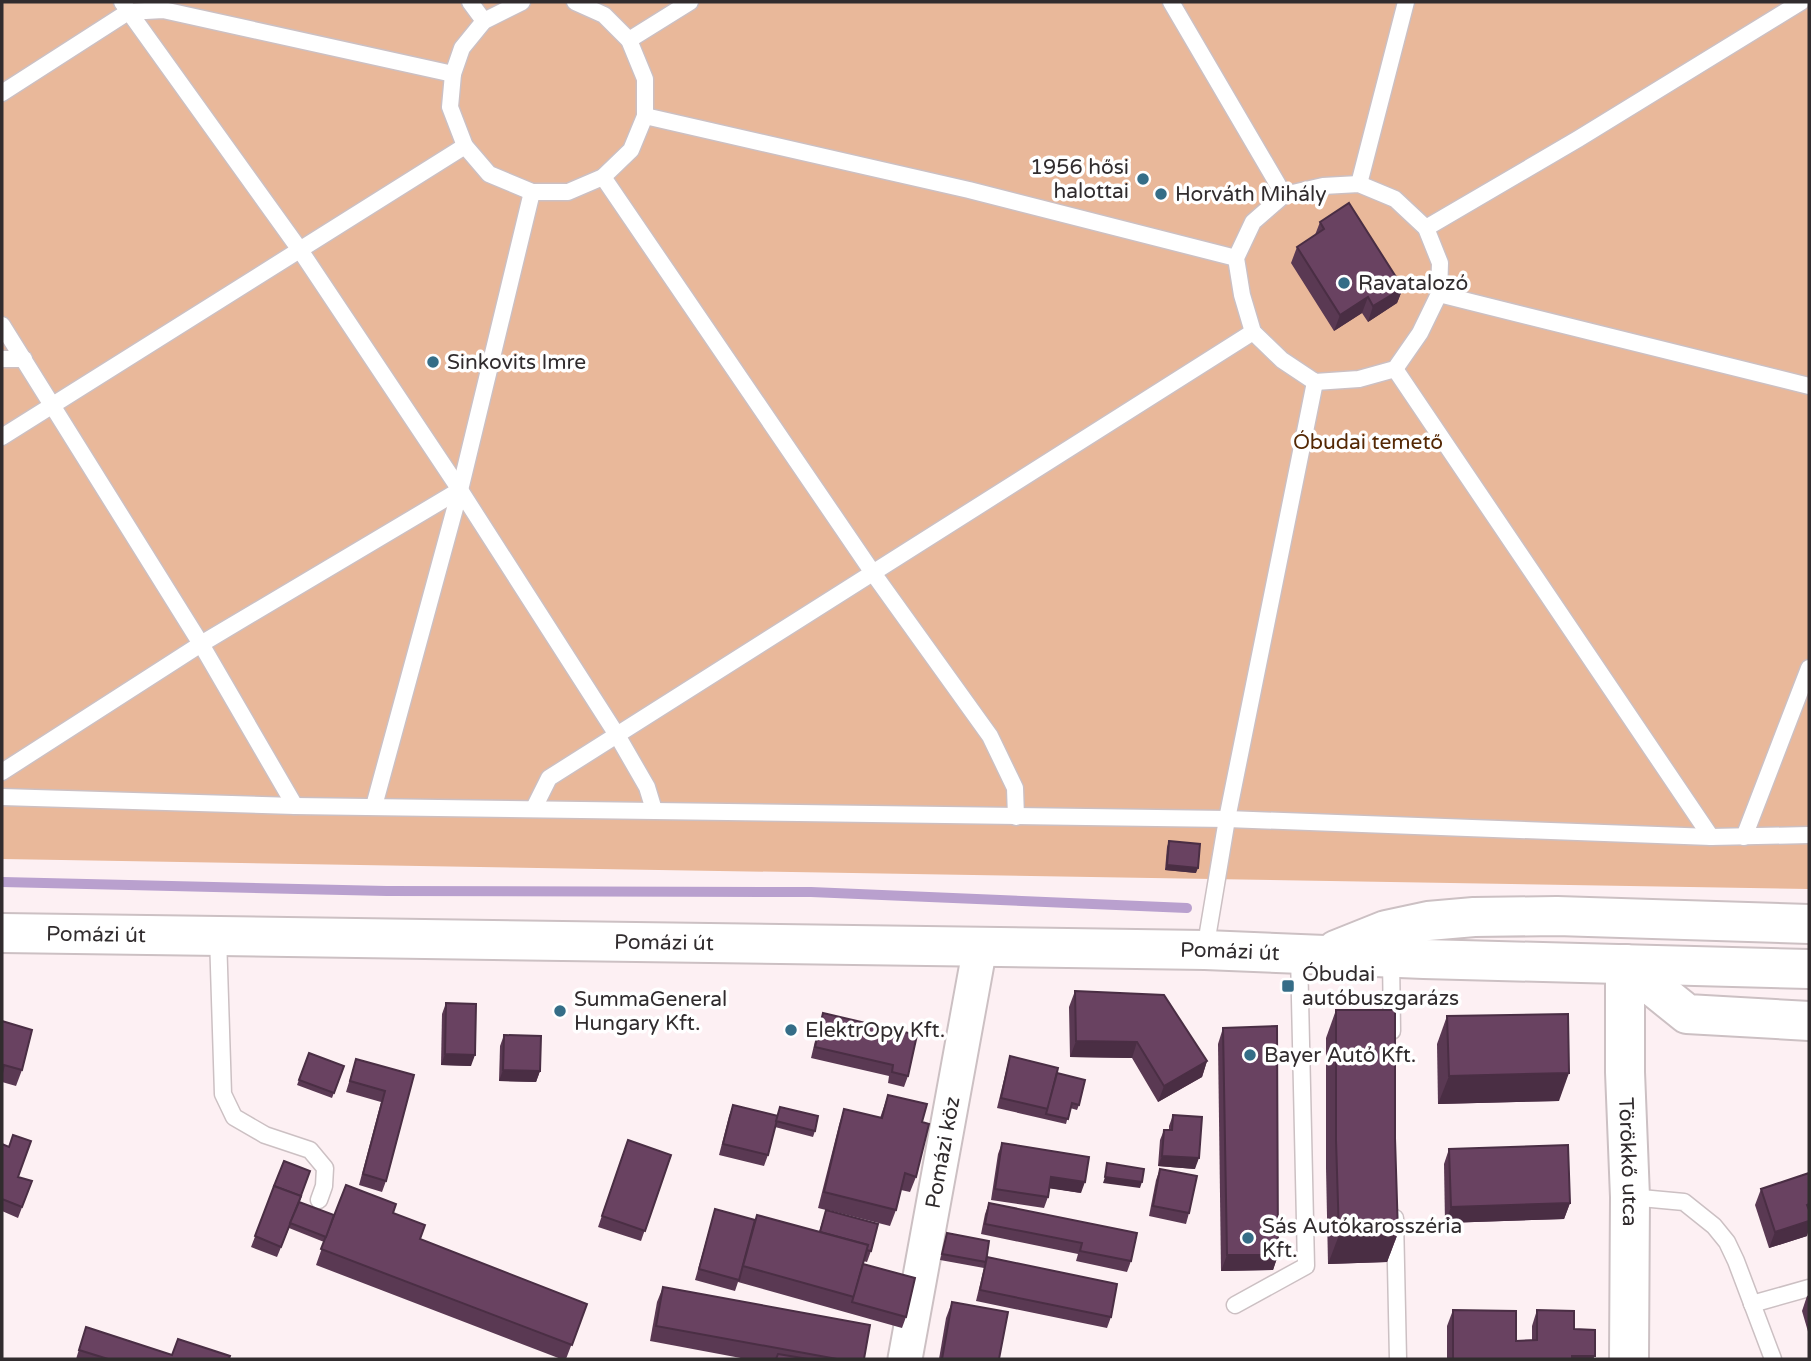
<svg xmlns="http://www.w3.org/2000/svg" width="1811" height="1361" viewBox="0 0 1811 1361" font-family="'Varela Round',sans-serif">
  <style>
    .green { fill: #e9b89a }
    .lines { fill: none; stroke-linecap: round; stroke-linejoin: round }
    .stream { stroke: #b9a0ce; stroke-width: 10 }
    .lane-casing { stroke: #ccc0c3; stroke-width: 19 }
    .street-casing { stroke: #ccc0c3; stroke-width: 37 }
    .secondary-casing { stroke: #ccc0c3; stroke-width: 42 }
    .lane { stroke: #fff; stroke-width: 16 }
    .street { stroke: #fff; stroke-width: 33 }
    .secondary { stroke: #fff; stroke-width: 38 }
    .wall { fill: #5a3953 }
    .shaded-wall { fill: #4a2e44 }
    .building { fill: #694261; stroke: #4a2e44; stroke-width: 2 }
    .poi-dot { fill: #356d87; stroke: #fff; stroke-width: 2.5 }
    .labels { text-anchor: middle; stroke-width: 7; stroke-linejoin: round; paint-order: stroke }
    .poi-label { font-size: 21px; fill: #312c2e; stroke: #fff; text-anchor: start }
    .park-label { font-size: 21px; fill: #552804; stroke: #fff }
    .street-label { font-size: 21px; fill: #312c2e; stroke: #fff }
  </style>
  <rect width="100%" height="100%" fill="#fdf0f3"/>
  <!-- green -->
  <polygon class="green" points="2,2 1809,2 1809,889 2,859"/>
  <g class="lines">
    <!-- stream -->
    <polyline class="stream" points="2,882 387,891 811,892 1187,908"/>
    <defs>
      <g id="lane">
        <polyline points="122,2 300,250 460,490 617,735 647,787 654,810"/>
        <polyline points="470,2 484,21"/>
        <polyline points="522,2 484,21 462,48 453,74 450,107 465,146 489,174 532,192 568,192 603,177 631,150 645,116 645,79 629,40 604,15 575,2"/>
        <polyline points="1171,2 1284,195"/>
        <polyline points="629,40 690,2"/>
        <polyline points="2,93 128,12 163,10 453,74"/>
        <polyline points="645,116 969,190 1236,258"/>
        <polyline points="603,177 873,573 990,736 1015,788 1016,817"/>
        <polygon points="1359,184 1395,199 1426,228 1440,263 1439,294 1420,333 1395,369 1359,379 1315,382 1282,360 1253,332 1242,295 1236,258 1253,222 1284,195 1323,186"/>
        <polyline points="1359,184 1406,2"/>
        <polyline points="1426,228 1578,139 1801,2"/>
        <polyline points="1439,294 1809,386"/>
        <polyline points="2,325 201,644 295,806"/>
        <polyline points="2,359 24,359"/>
        <polyline points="1395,369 1711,837"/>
        <polyline points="2,437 465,146"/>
        <polyline points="2,772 201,644 460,490"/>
        <polyline points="2,797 295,806 1227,819 1711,837 1809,835"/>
        <polyline points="374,806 460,490 532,192"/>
        <polyline points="534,808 549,778 1253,332"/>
        <polyline points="1744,837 1809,668"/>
        <polyline points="218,936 223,1094 234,1117 265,1135 310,1150 325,1168 324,1186 319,1200"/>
        <polyline points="1205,950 1227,819 1315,382"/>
        <polyline points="1391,957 1392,1031"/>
        <polyline points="1630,1197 1684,1202 1714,1226 1727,1242 1736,1261 1773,1359"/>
        <polyline points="1395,1218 1398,1359"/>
        <polyline points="1752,1304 1809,1288"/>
        <polyline points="1235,1305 1306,1266 1299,954"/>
      </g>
      <g id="street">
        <path id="s1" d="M905,1359L980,947"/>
      </g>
      <g id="secondary">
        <path id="s2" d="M2,933L1205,950L1424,959L1809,969"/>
        <polyline points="1336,950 1386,930 1428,921 1474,917 1557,916 1809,924"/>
        <path id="s3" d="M1625,964V1072L1630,1197L1629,1359"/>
        <polyline points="1625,964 1687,1014 1809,1021"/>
      </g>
    </defs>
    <!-- lane casing -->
    <use href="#lane" class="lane-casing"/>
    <!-- street casing -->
    <use href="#street" class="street-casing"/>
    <!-- secondary casing -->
    <use href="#secondary" class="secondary-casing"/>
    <!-- lane -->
    <use href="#lane" class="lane"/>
    <!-- street -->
    <use href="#street" class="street"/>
    <!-- secondary -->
    <use href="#secondary" class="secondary"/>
  </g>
  <!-- wall -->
  <g class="wall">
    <polygon points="1320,222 1403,288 1397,303 1368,322 1362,313 1334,331 1291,263 1297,247 1315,235"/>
    <polygon points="1169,841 1196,873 1165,870 1167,847"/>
    <polygon points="1075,991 1207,1061 1202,1077 1158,1102 1132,1058 1070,1057 1069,1007"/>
    <polygon points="446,1003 471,1066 441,1065 442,1014"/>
    <polygon points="1336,1010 1395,1138 1398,1233 1387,1262 1328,1264 1326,1168 1326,1038"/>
    <polygon points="823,1013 908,1076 904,1087 888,1083 889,1076 811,1058 819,1024"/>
    <polygon points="1447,1016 1559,1101 1438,1104 1437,1044"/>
    <polygon points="2,1021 22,1070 16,1086 2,1082"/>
    <polygon points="1223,1028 1278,1255 1273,1270 1221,1271 1218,1044"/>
    <polygon points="504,1035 540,1071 536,1082 499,1081 500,1046"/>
    <polygon points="309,1053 344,1066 332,1098 297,1085"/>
    <polygon points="1010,1056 1057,1073 1079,1105 1077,1110 1070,1108 1066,1124 997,1108 1007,1067"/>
    <polygon points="356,1059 414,1075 386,1181 382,1192 359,1185 381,1102 346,1092"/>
    <polygon points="888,1095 922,1122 916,1177 910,1192 901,1190 896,1210 890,1226 828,1210 871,1251 867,1262 863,1261 863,1264 906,1317 902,1328 738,1282 735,1291 695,1280 715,1209 755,1220 819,1232 826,1210 818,1208 839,1125 844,1109 880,1118"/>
    <polygon points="733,1105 815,1131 813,1137 775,1127 768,1155 764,1166 719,1155 729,1116"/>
    <polygon points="1173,1115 1195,1169 1158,1166 1160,1140 1164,1130 1169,1130 1169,1126"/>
    <polygon points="628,1140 671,1155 641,1241 598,1227"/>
    <polygon points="1002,1143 1081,1193 1050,1188 1048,1197 1044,1208 991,1200 998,1154"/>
    <polygon points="2,1144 19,1177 32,1181 18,1218 2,1211"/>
    <polygon points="1449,1149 1570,1203 1564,1219 1445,1223 1444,1164"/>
    <polygon points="284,1161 299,1202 334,1215 393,1213 420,1240 587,1304 566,1359 561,1359 316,1265 324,1242 289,1228 277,1257 251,1247"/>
    <polygon points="1160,1169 1189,1213 1186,1224 1149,1216 1156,1180"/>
    <polygon points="1809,1173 1809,1228 1807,1236 1769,1248 1755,1205 1761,1189"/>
    <polygon points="989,1203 1131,1261 1127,1272 1076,1261 1078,1254 981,1234 985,1214"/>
    <polygon points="947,1233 986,1262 1111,1317 1107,1328 976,1301 984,1268 940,1260"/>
    <polygon points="663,1287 864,1359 746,1359 650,1341 657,1302"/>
    <polygon points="1809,1295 1809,1335 1802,1311 1807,1296"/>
    <polygon points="952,1302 999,1359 939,1359 946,1318"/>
    <polygon points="1453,1310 1516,1341 1532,1340 1532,1326 1537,1310 1574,1329 1593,1359 1447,1359 1447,1326"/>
    <polygon points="86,1327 172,1355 229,1359 76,1359"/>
  </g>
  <!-- shaded-wall -->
  <g class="shaded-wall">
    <polygon points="1403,288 1397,303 1368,322 1373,306"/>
    <polygon points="1368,297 1362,313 1334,331 1340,315"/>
    <polygon points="1167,865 1198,868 1196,873 1165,870"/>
    <polygon points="1076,1041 1137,1042 1132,1058 1070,1057"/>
    <polygon points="445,1054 475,1055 471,1066 441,1065"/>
    <polygon points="1207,1061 1202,1077 1158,1102 1164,1086"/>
    <polygon points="503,1070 540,1071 536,1082 499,1081"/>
    <polygon points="1569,1073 1559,1101 1438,1104 1449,1076"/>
    <polygon points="1162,1156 1199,1158 1195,1169 1158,1166"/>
    <polygon points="1051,1177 1085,1182 1081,1193 1047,1188"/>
    <polygon points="1105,1177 1142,1182 1140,1188 1103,1183"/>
    <polygon points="1570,1203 1564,1219 1445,1223 1451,1207"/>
    <polygon points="1809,1221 1809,1228 1807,1236 1769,1248 1775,1232"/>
    <polygon points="1398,1233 1387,1262 1328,1264 1339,1235"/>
    <polygon points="1227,1255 1278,1255 1273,1270 1221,1271"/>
    <polygon points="1572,1356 1595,1356 1593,1359 1571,1359"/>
  </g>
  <!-- building -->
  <g class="building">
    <polygon points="1349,203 1403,288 1373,306 1368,297 1340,315 1297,247 1324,229 1320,222"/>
    <polygon points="1169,841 1200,844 1198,868 1167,865"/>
    <polygon points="1075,991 1164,995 1207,1061 1164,1086 1137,1042 1076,1041"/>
    <polygon points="446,1003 476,1004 475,1055 445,1054"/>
    <polygon points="1336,1010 1395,1010 1395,1138 1398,1233 1339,1235 1336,1140"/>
    <polygon points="823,1013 917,1035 908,1076 892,1072 893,1065 815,1047"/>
    <polygon points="1568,1014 1569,1073 1449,1076 1447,1016"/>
    <polygon points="2,1021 32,1030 22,1070 4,1065 2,1073"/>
    <polygon points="1277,1026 1278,1255 1227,1255 1223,1028"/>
    <polygon points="504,1035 541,1036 540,1071 503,1070"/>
    <polygon points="309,1053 344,1066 334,1093 299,1080"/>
    <polygon points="1010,1056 1058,1068 1048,1109 1001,1098"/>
    <polygon points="356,1059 414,1075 386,1181 363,1174 385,1091 350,1081"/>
    <polygon points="1057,1073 1085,1080 1079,1105 1072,1103 1068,1119 1046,1114"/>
    <polygon points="888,1095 927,1104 922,1122 929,1124 916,1177 905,1173 896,1210 824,1192 844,1109 882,1118"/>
    <polygon points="733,1105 778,1116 768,1155 723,1144"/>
    <polygon points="780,1107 818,1116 815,1131 776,1121"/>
    <polygon points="1173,1115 1202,1117 1199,1158 1162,1156 1164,1130 1172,1130"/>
    <polygon points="13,1135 31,1141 18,1177 32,1181 22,1207 2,1199 2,1144 9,1147"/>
    <polygon points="628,1140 671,1155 645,1231 602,1216"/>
    <polygon points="1002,1143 1089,1157 1085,1182 1051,1177 1048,1197 995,1189"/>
    <polygon points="1568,1145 1570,1203 1451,1207 1449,1149"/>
    <polygon points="284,1161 310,1171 299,1201 301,1196 274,1186"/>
    <polygon points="1107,1163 1144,1169 1142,1182 1105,1177"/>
    <polygon points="1160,1169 1197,1176 1189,1213 1153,1206"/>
    <polygon points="1809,1173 1809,1204 1807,1205 1809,1210 1809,1221 1775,1232 1761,1189"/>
    <polygon points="346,1185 396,1204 393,1213 425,1225 420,1239 587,1304 572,1345 321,1249"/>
    <polygon points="274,1186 301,1196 281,1247 255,1236"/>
    <polygon points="299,1202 334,1215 326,1237 290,1223"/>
    <polygon points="989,1203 1137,1233 1131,1261 1080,1251 1082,1243 985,1224"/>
    <polygon points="715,1209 755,1220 739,1280 699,1269"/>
    <polygon points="826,1210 878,1224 871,1251 866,1250 868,1245 820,1232"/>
    <polygon points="757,1215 868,1245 854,1297 743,1266"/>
    <polygon points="947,1233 989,1241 986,1262 942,1254"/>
    <polygon points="987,1257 1117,1284 1111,1317 980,1290"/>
    <polygon points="863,1264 915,1278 906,1317 852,1302"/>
    <polygon points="663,1287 870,1325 864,1359 837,1359 656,1326"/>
    <polygon points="952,1302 1008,1312 999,1359 942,1359"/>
    <polygon points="1453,1310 1516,1311 1516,1341 1537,1340 1537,1310 1574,1311 1574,1329 1595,1330 1595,1356 1572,1356 1572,1359 1453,1359"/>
    <polygon points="86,1327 172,1355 178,1339 230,1356 229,1359 108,1359 79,1350"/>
    <polygon points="778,1354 808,1359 776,1359"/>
  </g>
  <!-- markers -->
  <g class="poi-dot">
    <circle cx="1143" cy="179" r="7"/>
    <circle cx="1161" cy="194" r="7"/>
    <circle cx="1344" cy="283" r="7"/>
    <circle cx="433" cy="362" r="7"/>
    <rect x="1281" y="979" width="14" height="14" rx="3.5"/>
    <circle cx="560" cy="1011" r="7"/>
    <circle cx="791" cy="1030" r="7"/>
    <circle cx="1250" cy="1055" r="7"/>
    <circle cx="1248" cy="1238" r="7"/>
  </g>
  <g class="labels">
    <!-- poi labels -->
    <g class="poi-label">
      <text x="1129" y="174" text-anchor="end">1956 hősi<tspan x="1129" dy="24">halottai</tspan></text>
      <text x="1175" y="201">Horváth Mihály</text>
      <text x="1358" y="290">Ravatalozó</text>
      <text x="447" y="369">Sinkovits Imre</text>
      <text x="1302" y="981">Óbudai<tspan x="1302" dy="24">autóbuszgarázs</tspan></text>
      <text x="574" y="1006">SummaGeneral<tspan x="574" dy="24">Hungary Kft.</tspan></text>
      <text x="805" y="1037">ElektrOpy Kft.</text>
      <text x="1264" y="1062">Bayer Autó Kft.</text>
      <text x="1262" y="1233">Sás Autókarosszéria<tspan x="1262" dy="24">Kft.</tspan></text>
    </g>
    <!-- park labels -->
    <g class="park-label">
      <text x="1368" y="449">Óbudai temető</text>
    </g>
    <!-- street labels -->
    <g class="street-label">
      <text dy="7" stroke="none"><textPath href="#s2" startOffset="94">Pomázi út</textPath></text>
      <text dy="7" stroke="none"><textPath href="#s2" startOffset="662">Pomázi út</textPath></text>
      <text dy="7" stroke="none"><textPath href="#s2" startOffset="1228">Pomázi út</textPath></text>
      <text dy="7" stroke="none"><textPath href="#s1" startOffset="210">Pomázi köz</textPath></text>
      <text dy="7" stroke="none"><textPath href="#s3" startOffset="198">Törökkő utca</textPath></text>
    </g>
  </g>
  <!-- border -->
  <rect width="1811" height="1361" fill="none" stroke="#312c2e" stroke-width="7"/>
</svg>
